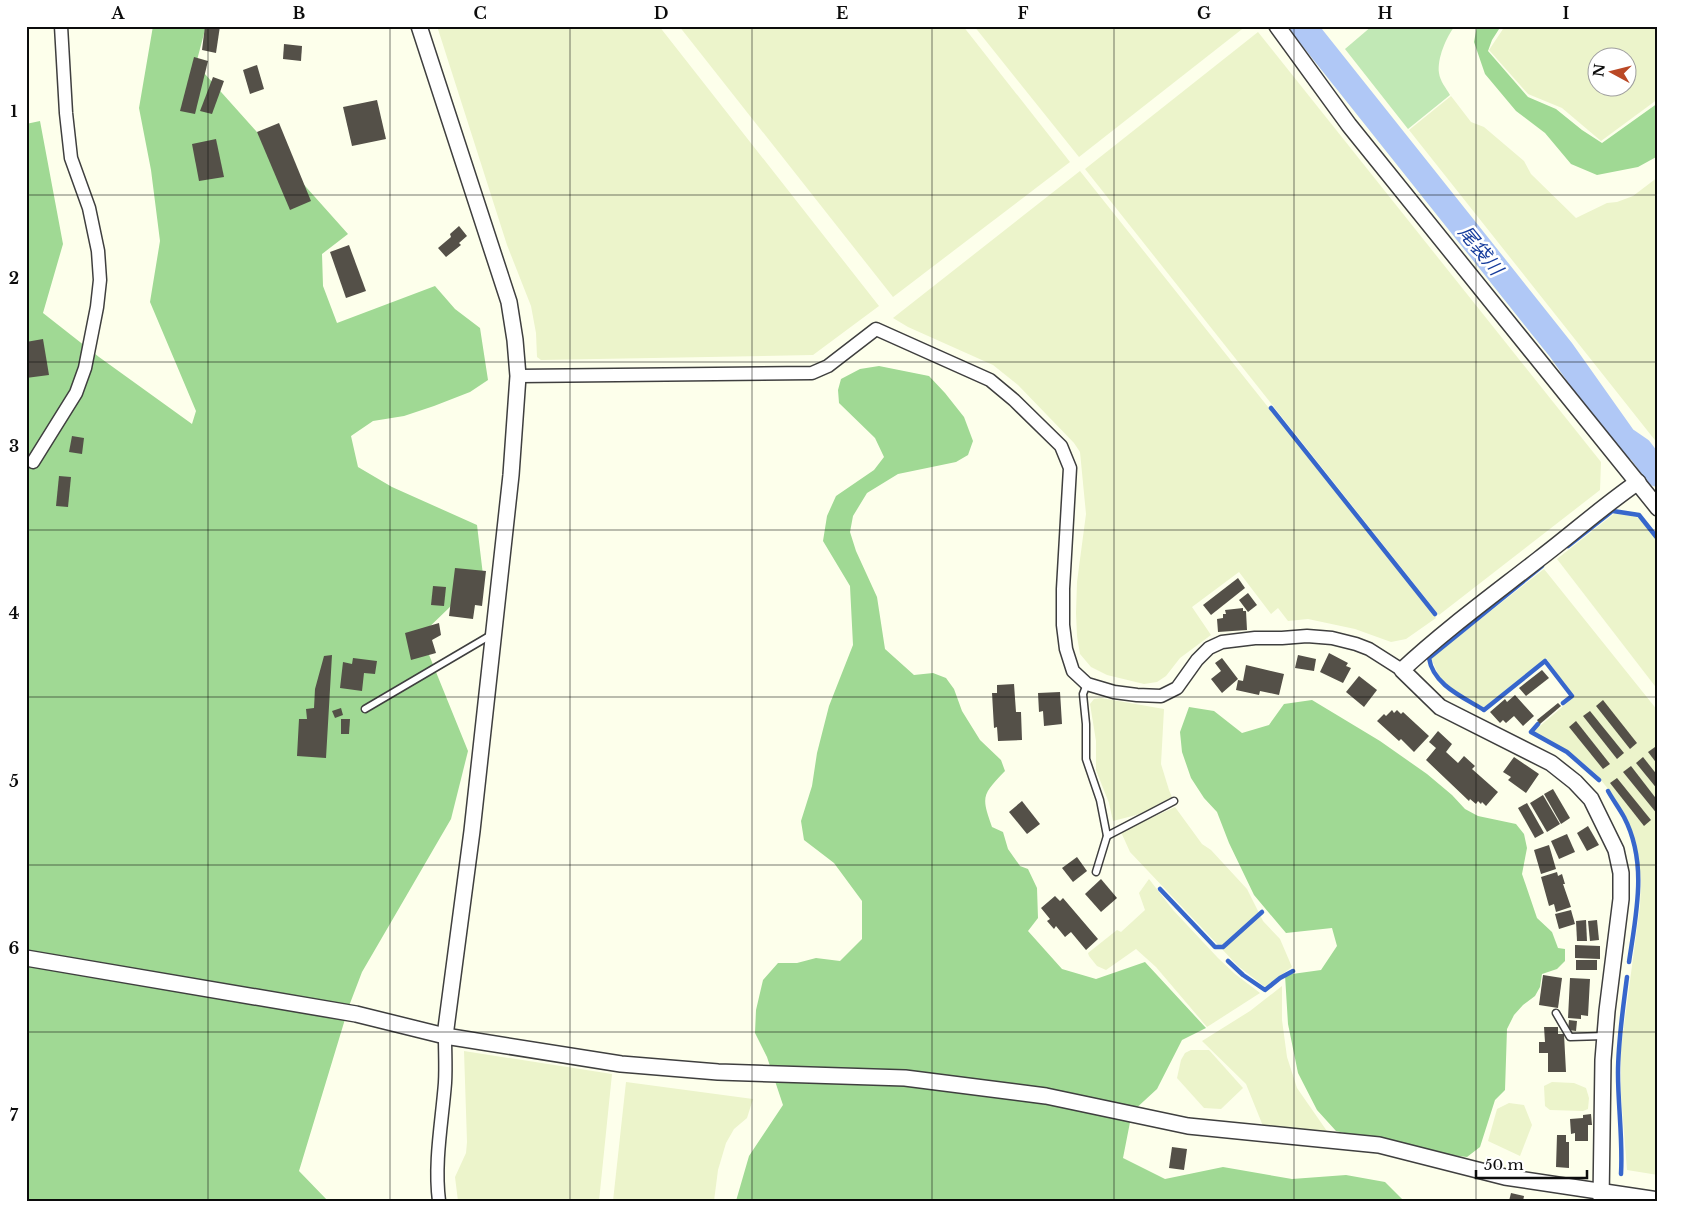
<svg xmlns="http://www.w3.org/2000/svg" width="1684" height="1227" viewBox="0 0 1684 1227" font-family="'Libre Baskerville','Noto Sans JP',serif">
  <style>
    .farmland { fill: #ecf4cb; fill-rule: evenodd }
    .green { fill: #c1e8b5 }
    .forest { fill: #a0d994 }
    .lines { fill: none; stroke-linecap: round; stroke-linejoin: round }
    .stream { stroke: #3767cc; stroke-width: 4.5 }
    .river { stroke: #b0c8f6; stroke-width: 26 }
    .building { fill: #545048 }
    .service-casing { stroke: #3f3f3f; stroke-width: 9 }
    .minor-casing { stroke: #3f3f3f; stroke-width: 15 }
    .tertiary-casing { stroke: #3f3f3f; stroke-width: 18 }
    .service { stroke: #fff; stroke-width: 6 }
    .minor { stroke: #fff; stroke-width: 12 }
    .tertiary { stroke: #fff; stroke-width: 15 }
    .grid { fill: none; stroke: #0c0c0c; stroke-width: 1; stroke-opacity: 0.55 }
    .labels { text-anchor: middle; stroke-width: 5; stroke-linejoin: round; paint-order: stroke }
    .water-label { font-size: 19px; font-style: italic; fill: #163c9c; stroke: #fff }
    .neatline { fill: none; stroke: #0c0c0c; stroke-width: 2 }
    .grid-label { font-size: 16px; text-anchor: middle; font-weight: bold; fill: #0c0c0c }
  </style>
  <rect width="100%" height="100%" fill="#fdffeb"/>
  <!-- farmland -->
  <g class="farmland">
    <polygon points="437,26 659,26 879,306 813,355 541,360 537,357 536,333 531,306 507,245"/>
    <polygon points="679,26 963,26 1070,162 893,297"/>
    <polygon points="974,26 1246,26 1079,157"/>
    <path d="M1505,26H1658V99L1601,141L1562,108L1528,94L1489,50ZM1596,58H1626V88H1596Z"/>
    <polygon points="1258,32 1601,462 1600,490 1439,615 1085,169"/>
    <polygon points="1451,96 1471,122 1484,127 1524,161 1531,174 1576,218 1607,203 1617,202 1633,196 1658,177 1658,444 1409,130"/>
    <polygon points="1080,171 1436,618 1406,639 1391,642 1355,629 1308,619 1288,621 1278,608 1271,614 1239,572 1192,607 1211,635 1180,658 1166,676 1157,682 1144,684 1107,675 1091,667 1080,654 1077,636 1076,613 1077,582 1086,514 1080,452 1074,443 1018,385 993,365 908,327 893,318"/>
    <polygon points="1615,513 1641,518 1658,540 1658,690 1557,559"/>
    <polygon points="1544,569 1658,711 1658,1175 1627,1170 1621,1095 1621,1048 1640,906 1641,880 1636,844 1626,818 1612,794 1597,775 1571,753 1533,732 1574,697 1546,658 1484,708 1453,690 1439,676 1431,658"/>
    <polygon points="1101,698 1164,709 1161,764 1169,790 1172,797 1140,814 1113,821 1109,803 1096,770 1096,741 1090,704 1094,699"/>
    <polygon points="1175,807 1202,844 1211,850 1247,889 1263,921 1280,939 1292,967 1265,987 1238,966 1130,852 1121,832"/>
    <polygon points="1149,879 1173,910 1218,958 1235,974 1260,993 1207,1027 1156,967 1136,949 1106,970 1097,966 1089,956 1088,953 1117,930 1121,932 1145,910 1139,893"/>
    <polygon points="1282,986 1282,1020 1287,1057 1297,1088 1329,1134 1263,1126 1246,1084 1202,1041 1250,1011"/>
    <polygon points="1191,1050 1209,1050 1243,1088 1221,1109 1204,1108 1177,1078 1181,1060 1185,1053"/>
    <polygon points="464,1051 612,1074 599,1201 458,1201 455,1177 466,1153 467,1142"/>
    <polygon points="626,1082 753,1099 747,1118 734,1129 726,1143 718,1170 714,1201 613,1201"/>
    <polygon points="1552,1082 1574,1083 1586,1088 1589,1098 1588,1109 1583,1111 1550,1110 1545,1106 1544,1086"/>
    <polygon points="1509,1103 1524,1105 1532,1125 1520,1156 1488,1141 1497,1109"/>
  </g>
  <!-- green -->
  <path class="green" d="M1372,26H1455C1446,37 1437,59 1439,73C1440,81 1446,88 1450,95L1408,129L1345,49Z"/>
  <!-- forest -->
  <g class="forest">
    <polygon points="153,26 206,26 196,64 348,234 322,254 323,286 337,323 435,286 455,309 480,328 488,380 470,392 434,406 404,416 373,421 351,436 358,467 392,487 477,525 483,575 421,635 468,751 451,819 362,972 349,1006 299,1171 328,1201 26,1201 26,124 40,121 63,244 43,313 99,357 192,424 196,411 150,302 160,241 151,170 139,108"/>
    <polygon points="1477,26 1501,26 1492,40 1488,51 1528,97 1556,109 1582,130 1602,143 1658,103 1658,156 1638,167 1597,175 1571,164 1545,133 1516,111 1485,74 1474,42"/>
    <path d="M879,366L929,376L945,393L964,417L973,441L968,455L956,462L898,474L867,493L853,516L850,532L856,551L877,597L885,649L914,675L933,673L946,678L954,689L962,711L980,740L1001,760L1005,771C982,795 981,796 992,827L1003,832L1008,849L1020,866L1028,869L1037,888L1038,918L1028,931L1062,969L1096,979L1145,962L1206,1028L1182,1040L1157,1089L1132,1112L1123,1158L1165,1179L1223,1167L1292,1179L1346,1175L1385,1182L1403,1200L1416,1201H736L749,1156L783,1105L767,1057L755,1033L756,1010L763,980L778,963H797L816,958L840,961L862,939V901L834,863L804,840L801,821L812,786L817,753L829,706L853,645L850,586L823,541L827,516L836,496L874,470L884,457L875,438L839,403L838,390L841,379L860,369Z"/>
    <polygon points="1312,700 1380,741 1427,774 1452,795 1465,809 1478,816 1516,824 1524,834 1527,848 1522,874 1537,918 1552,932 1558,948 1565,949 1565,961 1557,969 1542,974 1540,987 1535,996 1523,1005 1514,1015 1507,1029 1505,1090 1495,1100 1480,1147 1467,1157 1425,1152 1336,1131 1317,1110 1298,1073 1288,1024 1285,975 1321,970 1337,946 1332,928 1286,933 1254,895 1229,843 1217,812 1204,798 1191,778 1182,752 1180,732 1189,707 1214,711 1242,733 1269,725 1284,704"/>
  </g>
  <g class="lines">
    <!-- stream -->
    <g class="stream">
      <polyline points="1271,408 1435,614"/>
      <polyline points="1654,478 1658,475"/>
      <polyline points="1613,511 1639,515 1658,539"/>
      <polyline points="1568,546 1611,512"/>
      <path d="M1542,566L1429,658C1433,685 1463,697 1484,710L1545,661L1572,696L1563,703"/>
      <polyline points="1538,724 1531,732 1567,752 1599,780"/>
      <path d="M1608,791C1613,800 1619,808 1624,817C1648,863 1636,914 1629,962"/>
      <polyline points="1160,889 1215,947 1223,947 1262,912"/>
      <polyline points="1228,961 1243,975 1265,990 1280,978 1293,971"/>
      <path d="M1621,1174C1623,1140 1618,1107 1618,1073C1618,1041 1623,1009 1627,977"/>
    </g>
    <!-- river -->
    <polyline class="river" points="1303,26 1561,350 1624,439 1640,450 1658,474"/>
  </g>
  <!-- building -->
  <g class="building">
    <polygon points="205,26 220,26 216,53 202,50"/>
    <polygon points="284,44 302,46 301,61 283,59"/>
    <polygon points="194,57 208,61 195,114 180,111"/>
    <polygon points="257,65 264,89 250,94 243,70"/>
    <polygon points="213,77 224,81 212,114 200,111"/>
    <polygon points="377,100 386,139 352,146 343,107"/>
    <polygon points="279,123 311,201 290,210 257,132"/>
    <polygon points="216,139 224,177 199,181 192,144"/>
    <polygon points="459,226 467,236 459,243 461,245 446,257 438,248 451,237 450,234"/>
    <polygon points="349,245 366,291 346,298 330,252"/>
    <polygon points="43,339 49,375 26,378 26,342"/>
    <polygon points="72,436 84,438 82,454 69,452"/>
    <polygon points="59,476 71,477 68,507 56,506"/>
    <polygon points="455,568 486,571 482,606 475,605 473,619 449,616"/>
    <polygon points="1238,578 1245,588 1211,615 1203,605"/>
    <polygon points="433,586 446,587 444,606 431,605"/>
    <polygon points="1248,593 1257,605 1248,612 1239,600"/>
    <polygon points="1243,608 1243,611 1246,611 1247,630 1218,632 1217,619 1223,618 1223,614 1226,614 1225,610"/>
    <polygon points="439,623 441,635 432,640 436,653 411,660 405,633"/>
    <polygon points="1329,653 1348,663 1346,666 1351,668 1343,683 1320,672"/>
    <polygon points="332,655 326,758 297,756 299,719 307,719 306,709 314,708 315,689 324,656"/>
    <polygon points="1298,655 1316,659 1314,671 1295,668"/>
    <polygon points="353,658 377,661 375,674 364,673 362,691 340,688 343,662 352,664"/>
    <polygon points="1222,658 1238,679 1222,693 1211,679 1221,671 1215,663"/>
    <polygon points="1246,665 1284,674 1279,695 1260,691 1259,695 1236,690 1238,680 1243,681"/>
    <polygon points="1542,670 1549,678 1526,696 1519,688"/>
    <polygon points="1359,676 1377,690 1364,707 1346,692"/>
    <polygon points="1014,684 1016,712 1021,712 1022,740 998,741 997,727 994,728 992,693 997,693 997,685"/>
    <polygon points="1060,692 1062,724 1044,726 1043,711 1039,712 1038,693"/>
    <polygon points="1515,695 1534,716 1523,726 1514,716 1506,723 1503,720 1500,723 1490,712 1505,699 1507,702"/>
    <polygon points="1603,700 1637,743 1630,749 1596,706"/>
    <polygon points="1558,703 1561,706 1540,724 1537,720"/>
    <polygon points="341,708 343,715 335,718 332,711"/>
    <polygon points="1392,710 1394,713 1397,710 1401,714 1403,712 1429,736 1414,752 1401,739 1399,741 1377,721 1384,714 1386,716"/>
    <polygon points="1590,711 1624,753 1617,759 1583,716"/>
    <polygon points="341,719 350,719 349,734 341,734"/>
    <polygon points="1576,721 1610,764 1603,769 1569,727"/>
    <polygon points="1438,731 1452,744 1446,752 1458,763 1464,756 1475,766 1472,769 1498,792 1486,806 1482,802 1481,804 1478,801 1476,804 1470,799 1469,801 1426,760 1436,748 1429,742"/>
    <polygon points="1655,747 1658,750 1658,765 1648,752"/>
    <polygon points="1514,757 1539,774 1526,793 1508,780 1511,777 1503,772"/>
    <polygon points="1643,757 1658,776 1658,790 1636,763"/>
    <polygon points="1631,766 1658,801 1658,815 1623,772"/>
    <polygon points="1617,778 1651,820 1644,826 1610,783"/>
    <polygon points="1553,789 1570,818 1561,824 1544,794"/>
    <polygon points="1543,795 1560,824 1547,832 1530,803"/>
    <polygon points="1022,801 1040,824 1027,834 1009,812"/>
    <polygon points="1527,803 1544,833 1535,838 1518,808"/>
    <polygon points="1588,826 1599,845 1587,851 1577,833"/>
    <polygon points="1567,834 1575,852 1559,859 1551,841"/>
    <polygon points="1549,845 1556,869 1541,874 1534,850"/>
    <polygon points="1077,857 1087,871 1073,882 1062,868"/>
    <polygon points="1557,872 1558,876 1562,874 1565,884 1563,884 1571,907 1556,912 1554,904 1549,906 1541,877"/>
    <polygon points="1101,879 1117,898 1101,912 1085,894"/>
    <polygon points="1055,896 1060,901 1063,898 1098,939 1086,950 1071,932 1065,937 1056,926 1054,929 1047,921 1050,919 1041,908"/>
    <polygon points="1571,910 1575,924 1559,929 1555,914"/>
    <polygon points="1586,920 1587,941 1577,941 1576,921"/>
    <polygon points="1597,920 1599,940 1590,941 1588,921"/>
    <polygon points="1575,945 1600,946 1600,959 1575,958"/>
    <rect x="1576" y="960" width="21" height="10"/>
    <polygon points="1543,975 1562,978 1558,1008 1539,1005"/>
    <polygon points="1570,978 1590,979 1588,1016 1581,1015 1581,1019 1568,1018"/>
    <polygon points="1569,1020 1577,1021 1576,1031 1568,1030"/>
    <polygon points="1544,1027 1558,1027 1558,1034 1564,1034 1566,1072 1548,1072 1548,1053 1539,1053 1539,1042 1545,1042"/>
    <polygon points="1591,1114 1592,1125 1588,1125 1588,1141 1575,1141 1575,1133 1571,1134 1570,1119 1583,1118 1583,1115"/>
    <polygon points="1557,1135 1566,1135 1566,1142 1569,1142 1569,1168 1556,1167"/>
    <polygon points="1172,1147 1187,1149 1184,1170 1169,1168"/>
    <polygon points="1511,1193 1524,1196 1523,1201 1509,1201"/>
  </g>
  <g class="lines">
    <defs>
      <g id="service">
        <polyline points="1087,684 1083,694 1086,724 1086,759 1100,800 1107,836 1174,801"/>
        <polyline points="365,709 491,635"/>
        <polyline points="1096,872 1107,836"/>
        <polyline points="1556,1013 1570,1037 1604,1036"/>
      </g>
      <g id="minor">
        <polyline points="518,376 812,373 828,366 876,329 990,380 1014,400 1061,446 1070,468 1063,589 1063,625 1066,649 1073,671 1087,684 1114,692 1137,695 1161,696 1177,688 1197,660 1209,648 1222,642 1255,638 1282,638 1307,636 1332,638 1356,644 1369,649 1402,670"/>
        <polyline points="33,462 76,393 85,368 97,307 100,280 98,251 89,208 71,158 66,113 61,26"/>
        <path d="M439,1201C434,1162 442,1122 445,1083C446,1068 445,1052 445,1036"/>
      </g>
      <g id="tertiary">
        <polyline points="419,26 509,302 515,340 518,376 511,475 472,831 445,1036"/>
        <polyline points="1277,26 1349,125 1658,508"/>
        <polyline points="26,958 356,1014 445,1036 621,1064 718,1072 905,1078 1046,1096 1188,1126 1379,1145 1505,1177 1658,1200"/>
        <path d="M1601,1201L1603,1060L1607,1011L1621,899V873L1616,850L1591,799L1575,782L1551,763L1440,707L1402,670C1445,630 1493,595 1539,559C1572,534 1603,506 1638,482"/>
      </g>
    </defs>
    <!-- service casing -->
    <use href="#service" class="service-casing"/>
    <!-- minor casing -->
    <use href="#minor" class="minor-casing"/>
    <!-- tertiary casing -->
    <use href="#tertiary" class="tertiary-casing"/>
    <!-- service -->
    <use href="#service" class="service"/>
    <!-- minor -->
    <use href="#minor" class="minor"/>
    <!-- tertiary -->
    <use href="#tertiary" class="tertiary"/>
  </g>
  <!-- grid -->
  <path class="grid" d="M208,26V1201M390,26V1201M570,26V1201M752,26V1201M932,26V1201M1114,26V1201M1294,26V1201M1476,26V1201M26,195H1658M26,362H1658M26,530H1658M26,697H1658M26,865H1658M26,1032H1658"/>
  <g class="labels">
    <!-- water labels -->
    <g class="water-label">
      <text transform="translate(1481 250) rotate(51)" y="7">尾袋川</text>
    </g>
  </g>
  <!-- border -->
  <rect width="1684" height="1227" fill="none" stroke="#ffffff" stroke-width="55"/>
  <!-- north arrow -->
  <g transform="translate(1612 72) rotate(277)"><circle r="24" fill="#ffffff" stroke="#9e9e9e"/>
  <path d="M0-4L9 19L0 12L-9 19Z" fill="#ba4825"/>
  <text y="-8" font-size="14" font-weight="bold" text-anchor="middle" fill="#0c0c0c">N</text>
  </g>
  <!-- scale -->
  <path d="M1476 1170v8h111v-8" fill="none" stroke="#0c0c0c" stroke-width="2.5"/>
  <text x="1484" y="1170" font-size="15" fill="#0c0c0c" stroke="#ffffff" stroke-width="4" paint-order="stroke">50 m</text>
  <rect x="28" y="28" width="1628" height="1172" class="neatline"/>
  <g class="grid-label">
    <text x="118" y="19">A</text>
    <text x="299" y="19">B</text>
    <text x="480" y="19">C</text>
    <text x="661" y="19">D</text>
    <text x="842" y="19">E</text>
    <text x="1023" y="19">F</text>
    <text x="1204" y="19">G</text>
    <text x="1385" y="19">H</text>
    <text x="1566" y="19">I</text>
    <text x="14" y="117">1</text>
    <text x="14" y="284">2</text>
    <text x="14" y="452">3</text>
    <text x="14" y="619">4</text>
    <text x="14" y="787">5</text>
    <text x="14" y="954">6</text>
    <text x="14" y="1121">7</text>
  </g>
</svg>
